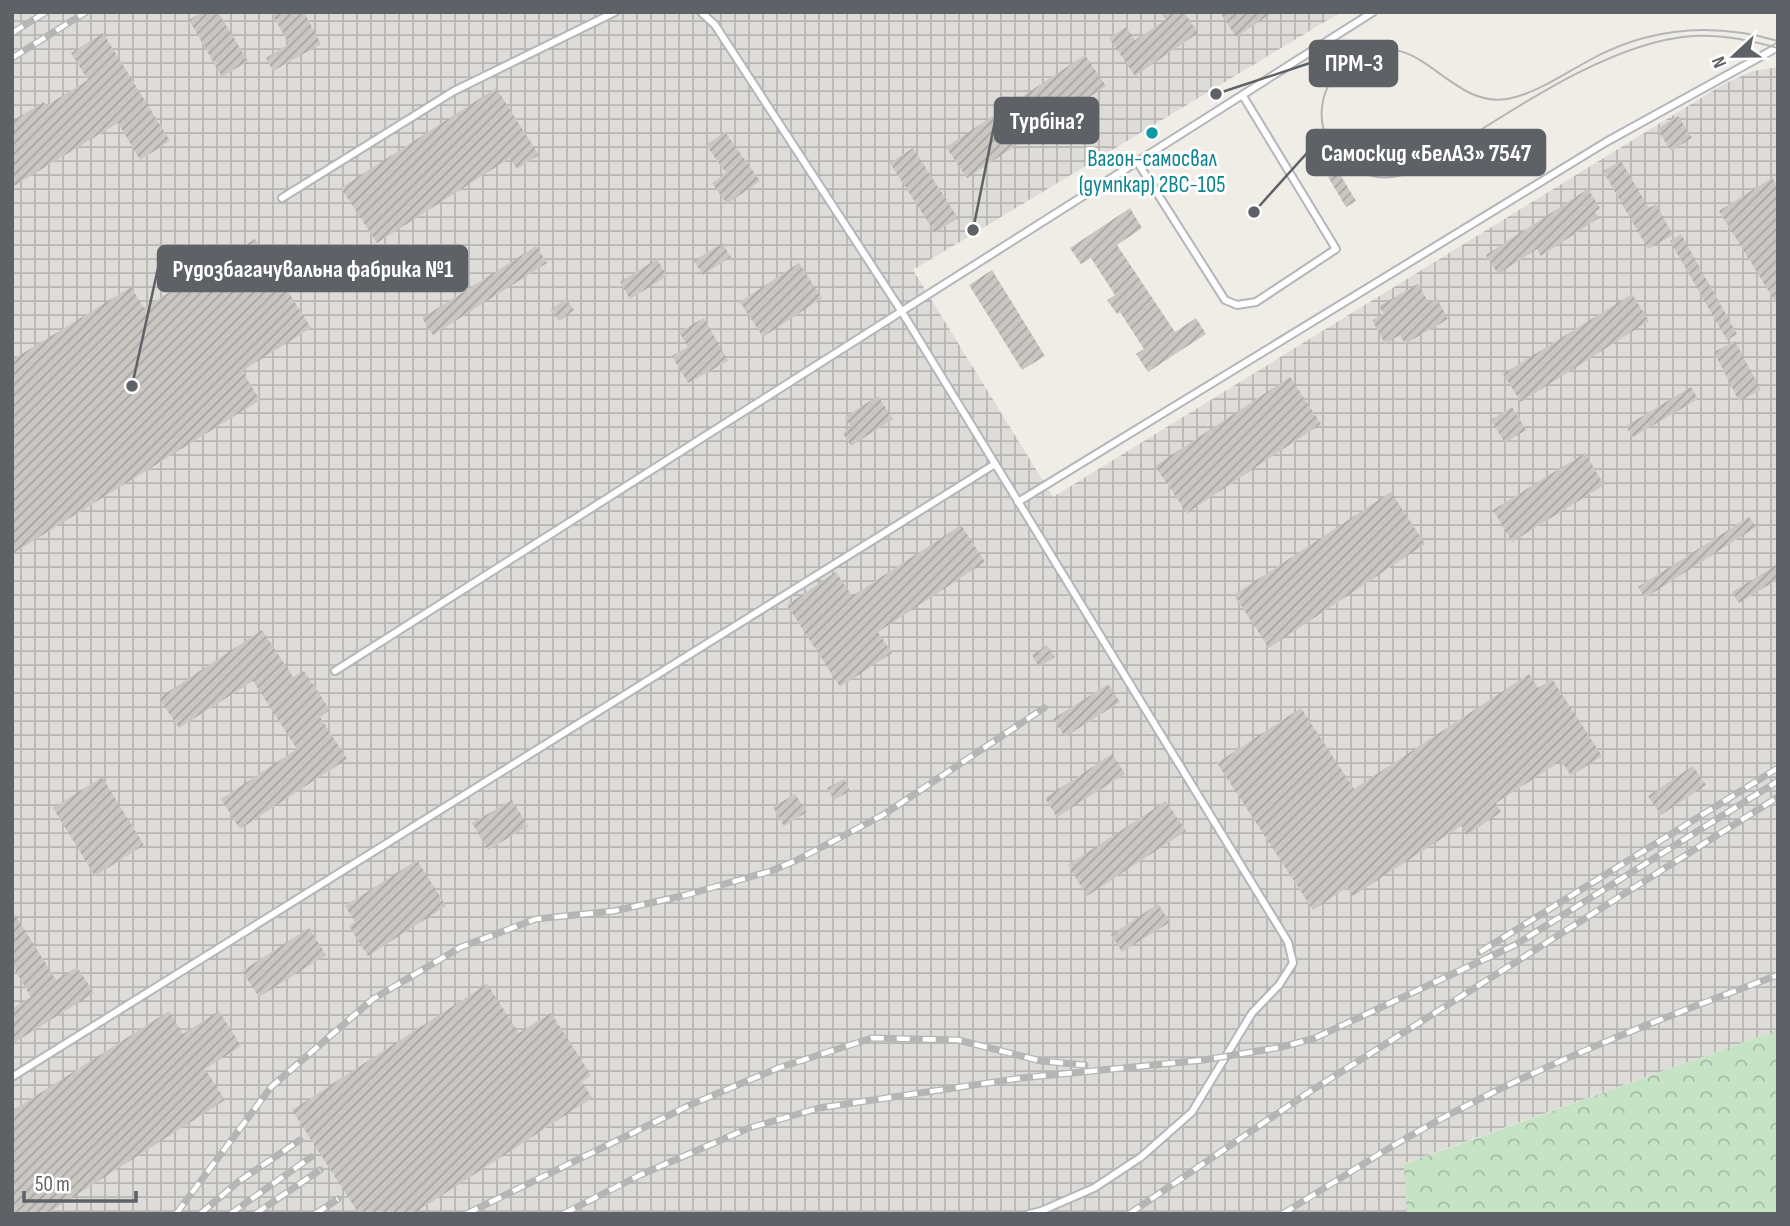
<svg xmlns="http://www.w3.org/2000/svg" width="1790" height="1226" viewBox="0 0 1790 1226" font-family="'Sofia Sans Condensed',sans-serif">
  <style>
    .industrial { fill: url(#industrial-grid) }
    .forest { fill: url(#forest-crowns) }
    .building { fill: url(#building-hatch) }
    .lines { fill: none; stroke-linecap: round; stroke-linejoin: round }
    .service-casing { stroke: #b3b6ba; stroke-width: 10 }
    .service { stroke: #fff; stroke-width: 6 }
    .tram { stroke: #b4b5b5; stroke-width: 2 }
    .rail-casing { stroke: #b4b5b5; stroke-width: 7 }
    .rail { stroke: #fff; stroke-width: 4.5; stroke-dasharray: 13; stroke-linecap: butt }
    .culture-dot { fill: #0f9aa8; stroke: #fff; stroke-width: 2.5 }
    .labels { text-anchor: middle; stroke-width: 6; stroke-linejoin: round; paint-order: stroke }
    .culture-label { font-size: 23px; fill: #0d838f; stroke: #fff }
    .leader { fill: none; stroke: #5e6165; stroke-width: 2.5 }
    .callout-dot { fill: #5e6165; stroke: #fff; stroke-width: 2.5 }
    .callout { fill: #5e6165; stroke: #5e6165; stroke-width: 2.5 }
    .callout-label { font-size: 24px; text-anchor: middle; font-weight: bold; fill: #fff }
  </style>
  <defs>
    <pattern id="industrial-grid" width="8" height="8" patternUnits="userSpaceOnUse" patternTransform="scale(1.75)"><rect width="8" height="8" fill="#dedcd8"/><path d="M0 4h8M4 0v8" fill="none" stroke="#b7b6b3"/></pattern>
    <pattern id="forest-crowns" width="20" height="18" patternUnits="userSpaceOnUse" patternTransform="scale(1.75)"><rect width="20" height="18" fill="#c6e4c5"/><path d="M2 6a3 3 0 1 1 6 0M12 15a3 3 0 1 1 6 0" fill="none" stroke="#a4bca4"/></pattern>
    <pattern id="building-hatch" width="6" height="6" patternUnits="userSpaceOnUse" patternTransform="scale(1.75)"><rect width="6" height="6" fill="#cac7c3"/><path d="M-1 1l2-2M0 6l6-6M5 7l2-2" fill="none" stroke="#a7a5a2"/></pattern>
  </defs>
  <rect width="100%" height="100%" fill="#efede6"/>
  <!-- industrial -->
  <polygon class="industrial" points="12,12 1341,12 913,270 1053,497 1722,85 1753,71 1778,67 1778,1030 1405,1163 1407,1214 12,1214"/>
  <!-- forest -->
  <polygon class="forest" points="1778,1030 1778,1214 1407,1214 1404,1164"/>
  <!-- building -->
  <g class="building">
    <polygon points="202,12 218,12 248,61 222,77 189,20"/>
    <polygon points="271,12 304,12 321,44 273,71 266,58 289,44"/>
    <polygon points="1160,12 1184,12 1198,33 1135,76 1109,38 1126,27 1135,40 1166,20"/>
    <polygon points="1220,12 1273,12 1236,37"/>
    <polygon points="103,33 170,141 140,160 118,123 12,187 12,121 44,102 46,106 88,80 71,53"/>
    <polygon points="1085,55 1106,86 967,178 946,147"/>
    <polygon points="496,88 539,155 517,169 510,158 377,243 341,188"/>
    <polygon points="1678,116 1692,138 1671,151 1657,129"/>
    <polygon points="725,132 760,181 727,204 712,183 726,173 706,145"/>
    <polygon points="913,148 958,218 935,233 890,163"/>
    <polygon points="1621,161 1649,208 1656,204 1673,235 1648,249 1603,171"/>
    <polygon points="1338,171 1356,201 1346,207 1328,177"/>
    <polygon points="1772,178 1778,186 1778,306 1719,211"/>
    <polygon points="1588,189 1600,208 1595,212 1599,218 1541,256 1537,249 1498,274 1486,255"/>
    <polygon points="1130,208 1142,228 1117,245 1175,332 1196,318 1206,334 1148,372 1136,354 1144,349 1120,312 1117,314 1107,300 1115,295 1091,258 1081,264 1070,248"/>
    <polygon points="1681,234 1737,334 1727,340 1670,241"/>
    <polygon points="255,239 311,328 242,371 260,400 12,554 12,360 131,287 144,308"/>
    <polygon points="722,243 731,257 703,275 694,261"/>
    <polygon points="536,246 547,263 433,335 422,318"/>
    <polygon points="657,259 667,276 630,299 620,282"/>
    <polygon points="799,263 822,298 763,337 740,302"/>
    <polygon points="992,270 1045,356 1022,370 969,285"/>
    <polygon points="1418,284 1429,303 1437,299 1448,319 1405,344 1400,335 1385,344 1372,320 1384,314 1379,306"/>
    <polygon points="1632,294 1649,321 1521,402 1503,374"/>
    <polygon points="566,299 574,310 559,321 551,310"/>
    <polygon points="704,318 728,361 688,383 672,356 688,347 679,332"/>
    <polygon points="1735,341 1761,390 1739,401 1714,352"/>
    <polygon points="1290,377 1321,424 1187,513 1155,466"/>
    <polygon points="1691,387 1698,399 1633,437 1626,426"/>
    <polygon points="878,396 893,419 851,446 843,433 851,427 845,417"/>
    <polygon points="1512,407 1526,430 1505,443 1491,420"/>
    <polygon points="1585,453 1604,485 1512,542 1493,510"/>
    <polygon points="1391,492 1425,544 1269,648 1234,595"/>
    <polygon points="1749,517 1756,527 1645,598 1638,587"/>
    <polygon points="961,525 985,562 878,632 892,653 840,687 787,605 836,572 852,596"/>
    <polygon points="1778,564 1778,579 1739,603 1732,592"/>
    <polygon points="262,630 293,677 304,671 330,710 320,717 347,759 240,829 221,799 297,749 253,681 179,728 159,698"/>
    <polygon points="1047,645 1055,657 1039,667 1032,655"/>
    <polygon points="1529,674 1538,688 1552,679 1602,756 1571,776 1561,761 1496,803 1501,812 1467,835 1461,826 1353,896 1348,887 1313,910 1217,763 1301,708 1354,789"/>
    <polygon points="1108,684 1120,702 1065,737 1053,719"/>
    <polygon points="1112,754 1125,774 1057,817 1045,798"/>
    <polygon points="1693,766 1706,785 1661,815 1648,796"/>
    <polygon points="102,777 144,845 95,876 53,808"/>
    <polygon points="844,779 850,791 834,800 827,788"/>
    <polygon points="795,794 807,812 784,826 773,807"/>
    <polygon points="512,800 528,826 488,850 472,823"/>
    <polygon points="1166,801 1186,831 1087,896 1068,865"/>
    <polygon points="417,860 446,906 368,956 349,926 355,922 345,906"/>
    <polygon points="1158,904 1170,922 1122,952 1111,935"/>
    <polygon points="12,910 56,980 77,967 94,993 12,1044 12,1009 31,997 12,965"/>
    <polygon points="309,928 326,955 259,997 242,971"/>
    <polygon points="487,984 519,1033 551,1013 591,1075 582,1082 592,1098 413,1214 359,1214 292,1110"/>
    <polygon points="169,1011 183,1034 219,1011 241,1046 205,1069 225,1100 47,1214 12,1214 12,1111"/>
  </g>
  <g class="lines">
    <defs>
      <g id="service">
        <polyline points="701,12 715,25 902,312 1288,942 1293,963 1279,985 1252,1013 1192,1112 1141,1157 1094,1188 1041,1211 1029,1214"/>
        <polyline points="1138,163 1225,300 1237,305 1256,302 1336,249 1243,96"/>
        <polyline points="282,198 454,91 615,12"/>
        <polyline points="1018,502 1606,142 1778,47"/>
        <polyline points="335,671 1373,12"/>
        <polyline points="12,1077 995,464"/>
      </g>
    </defs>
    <!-- service casing -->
    <use href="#service" class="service-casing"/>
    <!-- service -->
    <use href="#service" class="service"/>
    <!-- tram -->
    <path class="tram" d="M1778,41C1712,22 1649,27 1588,61C1564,74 1535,94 1507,99C1445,109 1417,15 1349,63C1288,105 1337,207 1419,169C1496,122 1603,42 1693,36C1722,34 1750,40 1778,48"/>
    <defs>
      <g id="rail">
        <polyline points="12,33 46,12"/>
        <polyline points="12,58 86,12"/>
        <polyline points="1480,952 1778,768"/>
        <polyline points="176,1214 271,1087 373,999 461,947 536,919 614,911 686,895 771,871 795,861 883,815 1044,708"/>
        <polyline points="200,1214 238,1182 300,1140"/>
        <polyline points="230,1214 311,1157"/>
        <polyline points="255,1214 320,1170"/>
        <polyline points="315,1214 338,1199"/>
        <polyline points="466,1214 690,1105 778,1068 872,1038 958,1040 1041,1061 1085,1065"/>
        <polyline points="563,1214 640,1175 749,1128 819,1108 1021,1078 1204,1060 1282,1047 1315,1038 1515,945 1778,781"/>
        <polyline points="1129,1214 1306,1094 1778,797"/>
        <path d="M1282,1214C1331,1185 1378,1153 1428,1126C1539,1065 1659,1019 1778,975"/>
      </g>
    </defs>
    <!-- rail casing -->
    <use href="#rail" class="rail-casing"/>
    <!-- rail -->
    <use href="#rail" class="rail"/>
  </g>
  <!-- markers -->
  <circle class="culture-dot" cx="1152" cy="133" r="7"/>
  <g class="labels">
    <!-- culture labels -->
    <g class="culture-label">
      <text x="1152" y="166">Вагон-самосвал<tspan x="1152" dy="26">(думпкар) 2ВС-105</tspan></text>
    </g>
  </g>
  <!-- callouts -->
  <path class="leader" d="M1216 94L1310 63M973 230L995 121M1254 212L1307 153M132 386L158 268"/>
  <g class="callout-dot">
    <circle cx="1216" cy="94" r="7"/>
    <circle cx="973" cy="230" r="7"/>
    <circle cx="1254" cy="212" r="7"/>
    <circle cx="132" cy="386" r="7"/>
  </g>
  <g class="callout">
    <rect x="1310" y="41" width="87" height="45" rx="7"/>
    <rect x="995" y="98" width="103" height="45" rx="7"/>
    <rect x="1307" y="130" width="238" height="45" rx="7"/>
    <rect x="158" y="246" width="309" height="45" rx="7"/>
  </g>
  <g class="callout-label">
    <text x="1354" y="71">ПРМ-3</text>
    <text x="1047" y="129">Турбіна?</text>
    <text x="1426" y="161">Самоскид «БелАЗ» 7547</text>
    <text x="313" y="277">Рудозбагачувальна фабрика №1</text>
  </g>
  <!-- border -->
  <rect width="1790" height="1226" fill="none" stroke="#5e6165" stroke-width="28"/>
  <!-- north arrow -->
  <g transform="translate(1734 56) rotate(248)" stroke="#ffffff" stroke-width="5" paint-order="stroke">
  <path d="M0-5L12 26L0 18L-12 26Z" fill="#5e6165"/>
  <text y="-10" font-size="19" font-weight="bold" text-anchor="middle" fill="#5e6165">N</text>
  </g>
  <!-- scale -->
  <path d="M24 1191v10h112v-10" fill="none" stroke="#5e6165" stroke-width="3.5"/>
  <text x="35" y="1191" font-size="21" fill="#5e6165" stroke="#ffffff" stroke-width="5" paint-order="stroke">50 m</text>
</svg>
